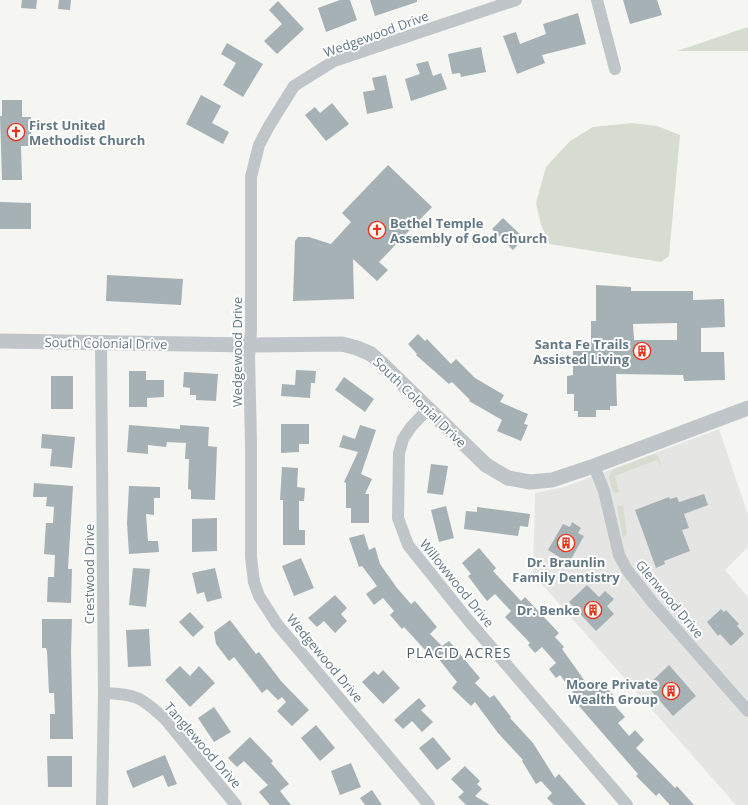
<svg xmlns="http://www.w3.org/2000/svg" width="748" height="805" viewBox="0 0 748 805" font-family="'Open Sans',sans-serif">
  <style>
    .built { fill: #e5e6e4 }
    .green { fill: #d7dcd1 }
    .building { fill: #a6b1b5; fill-rule: evenodd }
    .lines { fill: none; stroke-linecap: round; stroke-linejoin: round }
    .minor { stroke: #bfc5c8; stroke-width: 12 }
    .tertiary { stroke: #bfc5c8; stroke-width: 15 }
    .labels { text-anchor: middle; stroke-width: 4; stroke-linejoin: round; paint-order: stroke }
    .street-label { font-size: 13px; fill: #627884; stroke: #fff }
    .poi-label { font-size: 13px; font-weight: bold; fill: #627884; stroke: #fff; text-anchor: end }
    .neighbourhood-label { font-size: 14px; letter-spacing: 1px; fill: #506068; stroke: #fff }
  </style>
  <rect width="100%" height="100%" fill="#f5f5f1"/>
  <!-- built -->
  <polygon class="built" points="719,429 748,515 748,547 725,570 748,597 748,805 736,805 533,574 535,493 564,487"/>
  <!-- green -->
  <g class="green">
    <polygon points="748,27 748,51 677,51"/>
    <polygon points="632,123 657,126 680,135 669,256 661,262 550,244 541,225 536,203 546,167 570,141 593,127"/>
    <polygon points="654,454 658,456 662,468 657,460 615,476 619,491 617,493 613,492 609,477 612,470"/>
    <polygon points="619,505 623,506 627,534 623,538 617,508"/>
  </g>
  <!-- building -->
  <g class="building">
    <polygon points="22,0 37,0 36,9 21,8"/>
    <polygon points="59,0 71,0 70,10 58,9"/>
    <polygon points="340,0 350,0 357,20 326,32 318,8"/>
    <polygon points="370,0 417,0 417,2 375,16"/>
    <polygon points="623,0 657,0 662,15 630,24"/>
    <polygon points="278,1 304,29 277,54 264,41 282,24 269,10"/>
    <polygon points="578,13 586,44 542,55 545,63 517,74 503,36 516,32 520,44 546,34 543,24"/>
    <polygon points="227,43 263,64 243,97 223,85 236,63 221,54"/>
    <polygon points="481,47 486,72 461,77 460,73 452,74 448,54"/>
    <polygon points="428,61 433,76 441,73 447,89 411,101 405,79 420,74 416,64"/>
    <polygon points="386,75 393,108 367,114 363,92 375,90 372,78"/>
    <polygon points="201,95 221,106 212,123 229,132 223,144 186,124"/>
    <polygon points="2,100 22,100 22,117 31,117 31,146 21,146 22,180 2,180 0,116 2,116"/>
    <polygon points="332,103 349,124 326,141 305,115 315,107 320,113"/>
    <polygon points="388,165 432,207 379,262 388,270 377,281 353,259 354,299 293,301 295,241 298,237 309,237 331,244 351,222 342,213"/>
    <polygon points="0,202 31,203 31,229 0,229"/>
    <polygon points="503,218 524,238 513,250 492,229"/>
    <polygon points="107,275 183,279 181,305 106,301"/>
    <path d="M596,285L631,287V291H693V300L724,299L725,327L701,328V352H724L725,380L684,381L683,375L616,374L617,406H610V410H596V417H578V411H574V394H567V376L573,375V351H591V321H596ZM677,323V340H634L633,324Z"/>
    <polygon points="418,334 425,341 427,339 451,364 456,359 475,378 504,395 500,402 528,414 524,424 528,425 521,441 497,431 502,420 469,401 470,400 452,382 449,384 416,355 417,354 408,344"/>
    <polygon points="296,370 316,371 315,383 311,383 310,398 281,396 282,384 295,385"/>
    <polygon points="129,371 146,371 146,380 164,380 164,397 147,398 147,407 129,407"/>
    <polygon points="184,372 218,374 216,401 196,400 196,395 190,395 190,388 183,387"/>
    <rect x="51" y="376" width="22" height="33"/>
    <polygon points="344,377 374,399 365,412 335,390"/>
    <polygon points="281,424 309,424 309,444 299,444 299,452 281,453"/>
    <polygon points="129,425 180,429 180,425 209,427 208,446 217,447 215,500 191,499 191,490 188,489 189,459 185,459 186,443 167,442 166,447 148,445 148,454 127,452"/>
    <polygon points="360,425 376,430 361,474 372,479 365,494 369,494 369,523 351,523 351,508 346,508 346,483 344,482 358,452 339,447 343,435 355,439"/>
    <polygon points="42,434 75,437 72,468 50,466 52,449 41,448"/>
    <polygon points="431,464 448,466 443,495 427,493"/>
    <polygon points="282,467 298,468 297,487 305,488 304,501 299,501 299,530 305,530 305,545 283,545 283,500 280,500"/>
    <polygon points="34,483 73,486 68,569 72,569 71,603 47,602 48,577 54,577 55,555 44,554 46,523 53,523 54,507 46,506 47,497 33,497"/>
    <polygon points="129,486 160,487 160,498 154,498 154,515 146,514 148,541 158,541 159,552 129,554 127,523"/>
    <polygon points="704,494 708,505 684,514 689,528 682,530 690,551 664,561 665,564 656,568 635,510 669,497 670,499 677,497 679,502"/>
    <polygon points="446,506 454,538 439,542 431,510"/>
    <polygon points="477,507 530,514 528,527 520,526 518,536 464,529 466,511 477,512"/>
    <polygon points="217,518 217,551 192,552 192,519"/>
    <polygon points="572,522 581,528 578,533 584,536 569,563 548,550 563,524 570,527"/>
    <polygon points="364,534 369,550 375,547 380,564 397,588 411,604 415,601 437,627 430,634 442,646 449,641 480,678 475,683 490,698 494,695 511,717 510,718 533,743 555,778 559,774 586,805 554,805 547,798 552,793 541,781 536,784 522,761 523,760 498,733 475,702 471,706 452,688 457,682 430,648 426,651 404,627 402,629 390,615 394,611 383,598 374,605 366,594 377,586 362,566 359,567 349,538"/>
    <polygon points="479,548 496,568 493,571 521,601 525,597 559,633 555,637 564,647 562,649 587,684 591,680 601,690 605,686 613,695 609,699 625,717 618,723 629,736 635,730 644,740 636,748 675,788 677,786 694,805 670,805 659,793 656,796 636,776 638,774 572,698 575,695 560,675 556,678 549,669 556,663 542,647 535,653 528,645 530,643 505,617 511,611 495,594 487,601 480,592 468,576 471,574 462,563"/>
    <polygon points="301,558 314,588 294,596 282,566"/>
    <polygon points="133,568 150,569 146,607 129,605"/>
    <polygon points="215,568 222,598 207,602 204,592 197,594 192,573"/>
    <polygon points="587,585 599,597 605,591 614,599 607,606 614,614 596,631 569,602"/>
    <polygon points="335,595 347,608 341,614 347,621 335,633 324,621 317,627 308,618"/>
    <polygon points="721,609 724,612 726,610 739,624 737,626 744,634 731,646 720,634 718,636 707,622"/>
    <polygon points="190,612 204,627 193,637 179,622"/>
    <polygon points="42,619 72,619 71,651 73,739 50,739 50,714 55,714 54,693 49,693 47,651 46,648 42,648"/>
    <polygon points="230,620 256,654 259,652 281,681 309,710 292,726 277,711 286,702 282,697 278,700 267,689 262,693 234,657 229,661 216,644 214,632"/>
    <polygon points="149,629 151,666 128,667 126,630"/>
    <polygon points="669,665 696,696 673,716 647,686"/>
    <polygon points="180,666 190,676 199,666 215,683 190,707 165,680"/>
    <polygon points="383,670 400,688 383,704 362,682 374,671 378,675"/>
    <polygon points="419,698 426,706 421,710 433,722 422,732 412,721 403,729 394,720"/>
    <polygon points="214,707 231,732 214,742 198,718"/>
    <polygon points="316,725 335,748 320,761 301,738"/>
    <polygon points="250,737 273,761 271,763 289,784 280,791 291,805 270,805 259,792 268,785 244,761 237,767 228,758"/>
    <polygon points="433,737 451,759 437,770 419,748"/>
    <polygon points="165,755 177,784 168,787 163,775 133,788 126,771"/>
    <polygon points="47,756 72,756 72,787 48,787"/>
    <polygon points="351,763 361,787 340,795 331,771"/>
    <polygon points="465,766 480,781 477,784 482,789 475,796 490,805 466,805 458,797 464,792 451,779"/>
    <polygon points="372,790 382,805 365,805 360,798"/>
  </g>
  <g class="lines">
    <!-- minor -->
    <g class="minor">
      <polyline points="597,0 615,69"/>
      <polyline points="101,343 104,693 102,805"/>
      <polyline points="428,409 411,427 403,439 399,453 398,518 408,545 468,620 627,805"/>
      <polyline points="594,466 604,491 619,555 627,570 653,603 748,711"/>
      <path d="M104,693C136,694 141,697 165,719L236,805"/>
      <polyline points="429,805 277,624 259,596 254,582 251,557 251,443 249,357 251,330 251,177 259,145 269,126 294,86 334,61 516,0"/>
    </g>
    <!-- tertiary -->
    <polyline class="tertiary" points="0,341 250,345 342,344 357,348 371,354 380,362 486,465 508,478 530,482 552,480 594,466 748,408"/>
  </g>
  <!-- icons -->
  <defs>
    <symbol id="church-ring" viewBox="-11 -11 22 22"><circle r="9.5" fill="#fff" stroke="#ed3218" stroke-width="1.5"/><path d="M-1.2-6h2.4v3.5h3.3v2.4h-3.3V6h-2.4V-.1h-3.3v-2.4h3.3Z" fill="#ed3218"/></symbol>
    <symbol id="building-ring" viewBox="-11 -11 22 22"><circle r="9.5" fill="#fff" stroke="#ed3218" stroke-width="1.5"/><path d="M-4-6H4V6H1V3H-1V6H-4ZM-2.5-4.3h1.7v1.8h-1.7ZM.8-4.3h1.7v1.8H.8ZM-2.5-1h1.7V.8h-1.7ZM.8-1h1.7V.8H.8Z" fill="#ed3218"/></symbol>
  </defs>
  <g fill-rule="evenodd">
    <use href="#church-ring" x="6" y="122" width="20" height="20"/>
    <use href="#church-ring" x="367" y="220" width="20" height="20"/>
    <use href="#building-ring" x="632" y="341" width="20" height="20"/>
    <use href="#building-ring" x="556" y="533" width="20" height="20"/>
    <use href="#building-ring" x="583" y="600" width="20" height="20"/>
    <use href="#building-ring" x="661" y="681" width="20" height="20"/>
  </g>
  <g class="labels">
    <!-- street labels -->
    <g class="street-label">
      <text transform="translate(376 34) rotate(-20)" y="5">Wedgewood Drive</text>
      <text transform="translate(106 343) rotate(1)" y="5">South Colonial Drive</text>
      <text transform="translate(237 352) rotate(-90)" y="5">Wedgewood Drive</text>
      <text transform="translate(420 402) rotate(44)" y="5">South Colonial Drive</text>
      <text transform="translate(89 574) rotate(-90)" y="5">Crestwood Drive</text>
      <text transform="translate(457 583) rotate(51)" y="5">Willowwood Drive</text>
      <text transform="translate(670 599) rotate(50)" y="5">Glenwood Drive</text>
      <text transform="translate(325 658) rotate(50)" y="5">Wedgewood Drive</text>
      <text transform="translate(203 745) rotate(49)" y="5">Tanglewood Drive</text>
    </g>
    <!-- poi labels -->
    <g class="poi-label">
      <text x="29" y="130" text-anchor="start">First United<tspan x="29" dy="15">Methodist Church</tspan></text>
      <text x="390" y="228" text-anchor="start">Bethel Temple<tspan x="390" dy="15">Assembly of God Church</tspan></text>
      <text x="629" y="349">Santa Fe Trails<tspan x="629" dy="15">Assisted Living</tspan></text>
      <text x="566" y="567" text-anchor="middle">Dr. Braunlin<tspan x="566" dy="15">Family Dentistry</tspan></text>
      <text x="580" y="615">Dr. Benke</text>
      <text x="658" y="689">Moore Private<tspan x="658" dy="15">Wealth Group</tspan></text>
    </g>
    <!-- neighbourhood labels -->
    <g class="neighbourhood-label">
      <text x="459" y="658">PLACID ACRES</text>
    </g>
  </g>
</svg>
